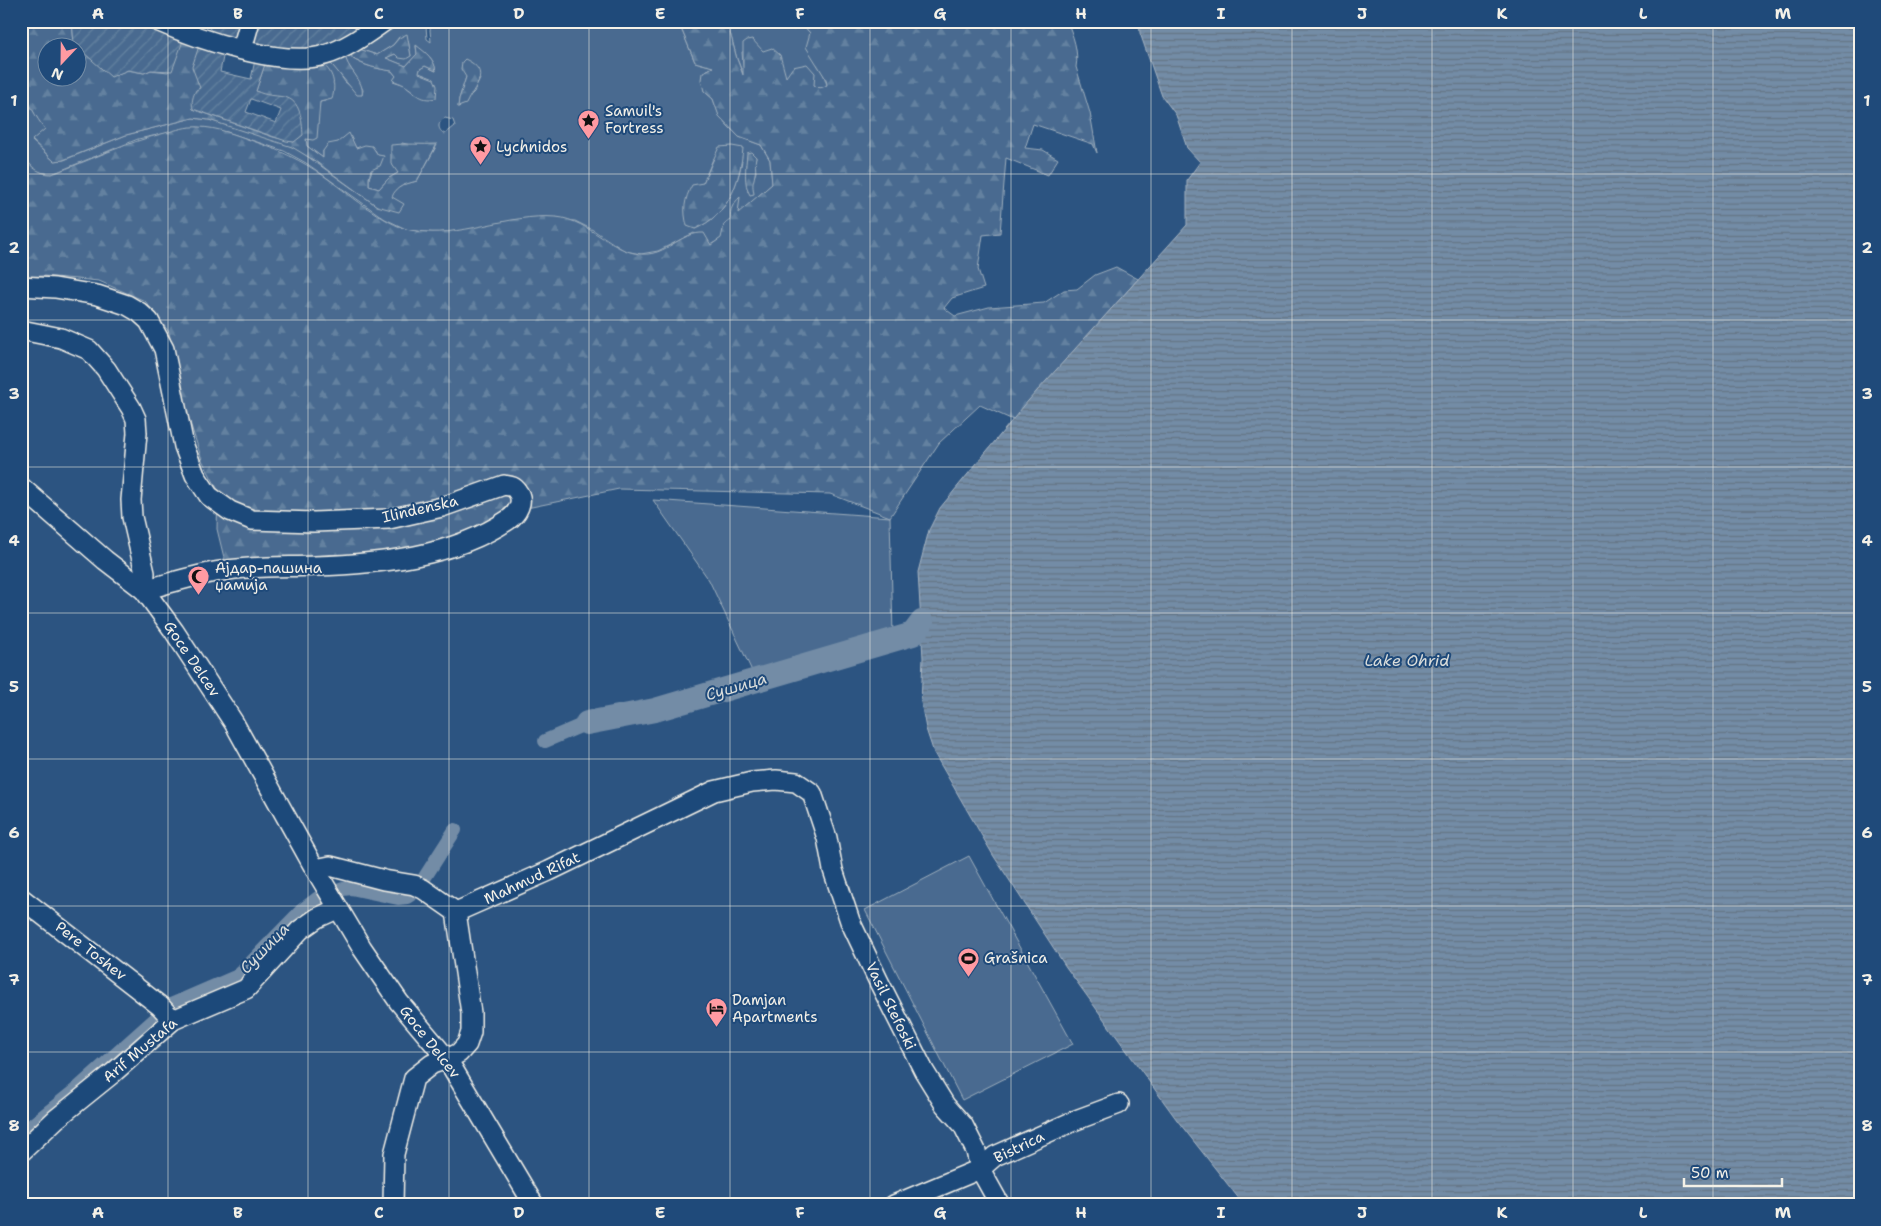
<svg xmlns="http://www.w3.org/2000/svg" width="1881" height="1226" viewBox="0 0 1881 1226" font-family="'Shantell Sans',sans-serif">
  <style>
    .green { fill: #496b90; stroke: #9eaebc; fill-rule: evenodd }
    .forest { fill: url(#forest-firs); stroke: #9eaebc; fill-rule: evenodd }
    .garden { fill: url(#garden-furrows); stroke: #9eaebc; fill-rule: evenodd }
    .water { fill: url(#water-rules); stroke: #a7b4c0 }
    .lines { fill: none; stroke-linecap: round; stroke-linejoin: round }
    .canal { stroke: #738ca6; stroke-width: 14 }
    .river { stroke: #738ca6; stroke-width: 24 }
    .minor-casing { stroke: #f4f1e8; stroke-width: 22 }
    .minor { stroke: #1f4a7a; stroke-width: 19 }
    .grid { fill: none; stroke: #f4f1e8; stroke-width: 1; stroke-opacity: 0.55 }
    .labels { text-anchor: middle; stroke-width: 4; stroke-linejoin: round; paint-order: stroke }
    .poi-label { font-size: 15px; fill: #f4f1e8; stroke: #1f4a7a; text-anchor: start }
    .street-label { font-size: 15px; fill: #f4f1e8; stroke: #1f4a7a }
    .water-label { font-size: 16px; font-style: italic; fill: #dadddb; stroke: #1f4a7a }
    .neatline { fill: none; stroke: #f4f1e8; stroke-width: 2 }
    .grid-label { font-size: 16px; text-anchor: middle; font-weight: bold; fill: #f4f1e8 }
  </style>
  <defs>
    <pattern id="forest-firs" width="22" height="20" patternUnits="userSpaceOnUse" patternTransform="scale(1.25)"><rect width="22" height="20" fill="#496b90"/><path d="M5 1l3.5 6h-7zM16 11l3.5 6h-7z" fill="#6481a0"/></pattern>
    <pattern id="garden-furrows" width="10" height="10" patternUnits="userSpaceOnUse" patternTransform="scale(1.25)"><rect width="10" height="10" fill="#496b90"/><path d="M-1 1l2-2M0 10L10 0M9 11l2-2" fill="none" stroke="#6481a0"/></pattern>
    <pattern id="water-rules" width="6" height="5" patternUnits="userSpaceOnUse" patternTransform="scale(1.25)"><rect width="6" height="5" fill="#738ca6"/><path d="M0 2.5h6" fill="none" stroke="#647484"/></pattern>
  </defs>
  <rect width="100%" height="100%" fill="#2c5481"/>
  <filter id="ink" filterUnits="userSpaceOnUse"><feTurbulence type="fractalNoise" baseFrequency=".02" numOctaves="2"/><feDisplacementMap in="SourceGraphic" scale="10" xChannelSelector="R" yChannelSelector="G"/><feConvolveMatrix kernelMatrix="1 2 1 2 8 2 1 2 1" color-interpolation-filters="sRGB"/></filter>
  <g filter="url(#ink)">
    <!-- green -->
    <g class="green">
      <path d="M398,21H417L426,26L427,39L431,42L430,30L432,21H494V24L502,21H678L695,62L714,67L703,72L704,91L713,99L719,115L728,126L739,137L761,145L770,160L772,184L738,214L739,198L731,219L724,225L722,238L710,245L694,233L658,251L641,254L625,251L593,230L575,221H511L475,229L437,233L408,230L385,219L306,163L284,151L227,132L197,127L138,139L52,174L39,172L33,168L21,153V89L23,88C29,104 35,116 46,129L32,141L54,161L64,160L126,135L193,118L209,120L278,141L297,149L377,206L391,197L395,190L405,184L417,181L437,145H411L402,143L398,173L389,178L379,189L369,186V178L378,155L375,150L364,147L356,148L351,138L338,142L323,151V158L307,146C304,132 318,118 320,102L325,101L320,63L328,60L337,70L345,82L362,95L363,90L355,75L347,63L345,54L351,50L353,59C364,66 379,69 392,71L396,76L393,81L405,85L417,95L433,79L418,73L420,69L425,66L436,71C434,58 426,53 416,46L417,54L406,66L385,58L395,54L411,56L408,40L399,37L393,45L377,55L356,48ZM466,77L480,79L474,92L469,97L466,103L458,107L459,99ZM445,118L453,120L455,126L445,134C437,130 437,122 445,118ZM756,157L754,163L756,172L748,192L746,164ZM713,159L742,161C736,191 725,216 695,229L703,183Z"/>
      <path d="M727,21H771L774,25L802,24L810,33L827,85C822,88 819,89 814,85L786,78L763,51L742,52L744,76L737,59Z"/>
      <polygon points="653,500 890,517 893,635 752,671 709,580"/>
      <polygon points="969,856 1073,1044 962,1100 865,910"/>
    </g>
    <!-- forest -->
    <g class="forest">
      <path d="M21,21H72L74,44L95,62L116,76L120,73L128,70L144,73L151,70L168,72L184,38L200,43V88L193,109L273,137L294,142L280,97L265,96L256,91L266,61L320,63C334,70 336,86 332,99L320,102L317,138L313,140L306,139L307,146L323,158V151L328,144L338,142L349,133L356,148L365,145L372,146L378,155L384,156L380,166L371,170L369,178V186L379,189L389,178L398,173L391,163V145C405,143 422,145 437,144L417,181C406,184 396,186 392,197L404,204L399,212L377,206L315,161L292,147L209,120L193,118L126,135L63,160L54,161L32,140L45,129C35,116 29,104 24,89H21ZM48,48H78V78H48Z"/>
      <path d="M678,21H727L737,59L743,75V43L747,40L752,39L763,51L772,48L780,55L786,77L793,67L807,64L815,73L814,85C819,89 822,88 827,85L826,79L806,47L810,33L802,24L794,30L774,25L771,21H1067C1073,35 1079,52 1076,67L1090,113L1097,153L1093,144L1033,124L1025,148L1043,150L1058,159L1048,175L1006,158L1000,233L983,235L978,269L984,288L952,298L944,308L955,316L989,307L1044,303L1064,290L1077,289L1095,275L1116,267L1138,279L1013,420L980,405L939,443L890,517L830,494L619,489L517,510L449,547L227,570L217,529L218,490L202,460L179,388L169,332L145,301L99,281L43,276L21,277V153C29,165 37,174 52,174C91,160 124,143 165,133C176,130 187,126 198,127C217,127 236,135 253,141C279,150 301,160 324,176C345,191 385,225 410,230C461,240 506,213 556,217C591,220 614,257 648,254C669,252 682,232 704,233L711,245L721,238L724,225L731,220C729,209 733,204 740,197L738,213L772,184L770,160L761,145L739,137L719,116L713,99L704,91L701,80L702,73L713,67L695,62Z"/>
      <path d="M407,34L411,56L406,59L399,58L395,54L386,58L406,66L417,54L416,45C426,53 434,58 436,71L425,66L420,69L419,73L434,79L437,86L436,98C419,102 417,92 404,85C401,83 396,82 393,80L396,76L392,71C378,69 364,66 352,58L351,50L356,48L377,55L393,45L399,38Z"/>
      <path d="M345,54C346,69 365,80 362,95H357L328,60Z"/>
      <path d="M465,59C493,72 474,86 466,104L458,107L459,99L466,77L461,69L462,62Z"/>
      <path d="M732,146L743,148C740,183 729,214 695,229L687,226C683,210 684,200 692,185L703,183L719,147Z"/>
      <path d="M751,152L756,157C754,163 757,168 755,174C753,185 752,182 754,194L750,195C743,184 746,166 747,153Z"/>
    </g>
    <!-- garden -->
    <g class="garden">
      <polygon points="72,21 145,21 184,38 172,71 151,70 144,73 128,70 111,77 74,44"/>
      <path d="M173,21H198L200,22L198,28L208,32L212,21H247L241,40C218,35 196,29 173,21Z"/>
      <polygon points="255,21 376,21 320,51 251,46"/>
      <path d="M200,43L266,61L256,91C266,96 273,95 284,97C301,100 302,121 303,135L294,142L286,141L193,109C191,102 193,96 196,90L200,88L192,67ZM224,52L255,60L251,79L220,72ZM251,99L281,110L276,123L246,112Z"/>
    </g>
    <!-- water -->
    <polygon class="water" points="1139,21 1860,21 1860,1205 1244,1205 1177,1120 1066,967 993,855 934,753 926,729 921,702 923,658 918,572 929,530 940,508 1028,401 1187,225 1187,180 1200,162 1187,148 1176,115 1162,96 1140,33"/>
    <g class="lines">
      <!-- canal -->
      <g class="canal">
        <polyline points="545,741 587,723"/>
        <polyline points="21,1134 77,1089 171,1005 238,976 301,911 318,898 343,889 351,888 398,898 407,897 416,891 455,830"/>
      </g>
      <!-- river -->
      <polyline class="river" points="587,723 655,710 913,634 922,622"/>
      <defs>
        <g id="minor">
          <path d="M157,21C198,39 282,68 325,55C348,48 366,34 385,21"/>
          <polyline points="242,49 250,21"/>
          <path d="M21,286L55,288L97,295L127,305L139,312L149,321L164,349L184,446L195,475L209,496L230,511L252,520L314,522L389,519L442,507L504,485C510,486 514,486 517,491C525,501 517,514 508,520C453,557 379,564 315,566C286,567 257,566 228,570C200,573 171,583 144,590L145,573L132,517L131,500L137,433L136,419L131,408L106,369L89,350L61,338L21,330"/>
          <polyline points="21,487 105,560 144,590 174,631 234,723 315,869 362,948 399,1002 447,1059 534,1205"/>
          <polyline points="315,869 330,866 384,880 414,885 423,889 456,912"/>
          <polyline points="21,898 160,1006 173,1020"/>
          <polyline points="21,1152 56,1119 113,1073 173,1020 246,989 300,930 317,918 337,909"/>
          <polyline points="393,1205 394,1154 414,1078 432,1064 447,1059 459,1053 467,1044 471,1032 471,1013 456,912 549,871 714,791 752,782 776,780 796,782 812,793 827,838 833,870 850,921 879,982 924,1071 945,1105 963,1125 976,1151 980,1169 1000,1205"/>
          <polyline points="894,1205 980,1169 995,1156 1076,1120 1119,1104"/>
        </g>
      </defs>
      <!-- minor casing -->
      <use href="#minor" class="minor-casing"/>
      <!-- minor -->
      <use href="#minor" class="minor"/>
    </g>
  </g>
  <!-- grid -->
  <path class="grid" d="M168,21V1205M308,21V1205M449,21V1205M589,21V1205M730,21V1205M870,21V1205M1011,21V1205M1151,21V1205M1292,21V1205M1432,21V1205M1573,21V1205M1713,21V1205M21,174H1860M21,320H1860M21,467H1860M21,613H1860M21,759H1860M21,906H1860M21,1052H1860"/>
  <!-- icons -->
  <defs>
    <symbol id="sight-pin" viewBox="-11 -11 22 30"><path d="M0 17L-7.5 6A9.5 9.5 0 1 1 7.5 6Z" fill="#ff9aa2" stroke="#1f4a7a"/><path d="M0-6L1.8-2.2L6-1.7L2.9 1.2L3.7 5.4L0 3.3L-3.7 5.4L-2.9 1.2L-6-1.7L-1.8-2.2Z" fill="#111"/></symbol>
    <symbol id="mosque-pin" viewBox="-11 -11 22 30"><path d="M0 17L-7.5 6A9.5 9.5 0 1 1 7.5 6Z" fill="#ff9aa2" stroke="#1f4a7a"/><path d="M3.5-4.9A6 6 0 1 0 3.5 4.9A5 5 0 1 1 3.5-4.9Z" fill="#111"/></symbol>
    <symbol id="stadium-pin" viewBox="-11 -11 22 30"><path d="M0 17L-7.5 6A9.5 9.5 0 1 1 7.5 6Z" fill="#ff9aa2" stroke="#1f4a7a"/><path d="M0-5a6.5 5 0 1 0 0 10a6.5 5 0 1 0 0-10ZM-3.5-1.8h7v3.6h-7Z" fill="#111"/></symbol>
    <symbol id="hotel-pin" viewBox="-11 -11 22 30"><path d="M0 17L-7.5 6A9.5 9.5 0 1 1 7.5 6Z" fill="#ff9aa2" stroke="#1f4a7a"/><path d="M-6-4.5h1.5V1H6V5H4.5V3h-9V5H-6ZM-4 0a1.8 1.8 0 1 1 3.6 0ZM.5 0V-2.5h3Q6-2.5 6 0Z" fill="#111"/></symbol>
  </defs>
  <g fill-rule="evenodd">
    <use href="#sight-pin" x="576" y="108" width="25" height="34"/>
    <use href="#sight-pin" x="468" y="134" width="25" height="34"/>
    <use href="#mosque-pin" x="186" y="564" width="25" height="34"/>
    <use href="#stadium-pin" x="956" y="946" width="25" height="34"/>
    <use href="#hotel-pin" x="704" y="996" width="25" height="34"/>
  </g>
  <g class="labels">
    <!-- poi labels -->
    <g class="poi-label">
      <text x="605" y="116">Samuil's<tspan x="605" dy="17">Fortress</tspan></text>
      <text x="496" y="152">Lychnidos</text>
      <text x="215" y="573">Ајдар-пашина<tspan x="215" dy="17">џамија</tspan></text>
      <text x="984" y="963">Grašnica</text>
      <text x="732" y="1005">Damjan<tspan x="732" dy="17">Apartments</tspan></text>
    </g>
    <!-- street labels -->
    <g class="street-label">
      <text transform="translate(420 509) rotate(-13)" y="5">Ilindenska</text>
      <text transform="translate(192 659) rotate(56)" y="5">Goce Delcev</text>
      <text transform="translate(532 878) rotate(-25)" y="5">Mahmud Rifat</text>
      <text transform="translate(91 951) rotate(38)" y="5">Pere Toshev</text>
      <text transform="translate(891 1006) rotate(64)" y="5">Vasil Stefoski</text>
      <text transform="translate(430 1042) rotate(52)" y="5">Goce Delcev</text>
      <text transform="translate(140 1050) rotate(-40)" y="5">Arif Mustafa</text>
      <text transform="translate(1019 1147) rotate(-26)" y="5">Bistrica</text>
    </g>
    <!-- water labels -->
    <g class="water-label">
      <text x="1407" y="666">Lake Ohrid</text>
      <text transform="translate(736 686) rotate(-16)" y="6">Сушица</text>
      <text transform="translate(264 948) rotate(-46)" y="6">Сушица</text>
    </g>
  </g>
  <!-- margin -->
  <rect width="1881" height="1226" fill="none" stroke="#1f4a7a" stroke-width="55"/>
  <!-- north arrow -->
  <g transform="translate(62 62) rotate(202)"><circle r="24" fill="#1f4a7a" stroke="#748da6"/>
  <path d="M0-4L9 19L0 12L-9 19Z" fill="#ff9aa2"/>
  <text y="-8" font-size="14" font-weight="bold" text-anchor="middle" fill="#f4f1e8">N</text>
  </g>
  <!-- scale -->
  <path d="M1684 1178v8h98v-8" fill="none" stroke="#f4f1e8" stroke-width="2.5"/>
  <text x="1691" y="1178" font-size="15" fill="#f4f1e8" stroke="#1f4a7a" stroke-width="4" paint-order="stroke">50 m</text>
  <rect x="28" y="28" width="1826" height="1170" class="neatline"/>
  <g class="grid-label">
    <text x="98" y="19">A</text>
    <text x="238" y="19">B</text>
    <text x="379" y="19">C</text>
    <text x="519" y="19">D</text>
    <text x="660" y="19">E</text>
    <text x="800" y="19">F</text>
    <text x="940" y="19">G</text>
    <text x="1081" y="19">H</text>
    <text x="1221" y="19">I</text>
    <text x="1362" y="19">J</text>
    <text x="1502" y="19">K</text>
    <text x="1643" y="19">L</text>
    <text x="1783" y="19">M</text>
    <text x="14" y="106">1</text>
    <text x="1867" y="106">1</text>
    <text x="14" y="253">2</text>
    <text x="1867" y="253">2</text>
    <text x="14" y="399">3</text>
    <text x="1867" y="399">3</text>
    <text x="14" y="546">4</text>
    <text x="1867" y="546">4</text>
    <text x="14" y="692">5</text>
    <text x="1867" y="692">5</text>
    <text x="14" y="838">6</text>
    <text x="1867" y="838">6</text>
    <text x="14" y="985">7</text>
    <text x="1867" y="985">7</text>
    <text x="14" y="1131">8</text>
    <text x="1867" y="1131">8</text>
    <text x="98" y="1218">A</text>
    <text x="238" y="1218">B</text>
    <text x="379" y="1218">C</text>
    <text x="519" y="1218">D</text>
    <text x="660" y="1218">E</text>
    <text x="800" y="1218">F</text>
    <text x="940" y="1218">G</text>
    <text x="1081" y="1218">H</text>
    <text x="1221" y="1218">I</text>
    <text x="1362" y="1218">J</text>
    <text x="1502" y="1218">K</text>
    <text x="1643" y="1218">L</text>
    <text x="1783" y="1218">M</text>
  </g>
</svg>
